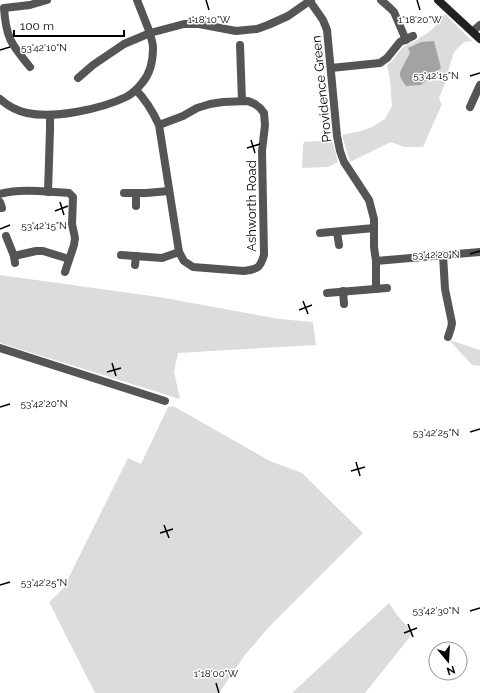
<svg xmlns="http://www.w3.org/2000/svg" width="480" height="693" viewBox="0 0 480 693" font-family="Raleway,sans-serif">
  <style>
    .green { fill: #dcdcdc }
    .water { fill: #a3a3a3 }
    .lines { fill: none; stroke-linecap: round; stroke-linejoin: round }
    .street { stroke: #555; stroke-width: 8 }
    .secondary { stroke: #222; stroke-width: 8 }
    .ticks { fill: none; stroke: #000; stroke-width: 1.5 }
    .labels { text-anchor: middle; stroke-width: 3; stroke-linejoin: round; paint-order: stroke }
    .street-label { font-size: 13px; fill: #000; stroke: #fff }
    .ticks-label { font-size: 10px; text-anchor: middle; fill: #000; stroke: #fff; stroke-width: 3; stroke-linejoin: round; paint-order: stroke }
  </style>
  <rect width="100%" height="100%" fill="#fff"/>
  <!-- green -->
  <g class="green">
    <path d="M445,14L472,41L464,42L454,52L450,65L446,81L439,98L441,103L442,104L423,147H404L391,142L350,162L342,135L361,131L372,127L385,119L392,106L390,80L387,65L392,61L403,47L419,39L420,37C432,33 437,23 445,14Z"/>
    <polygon points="332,140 338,162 328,167 302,168 303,147 304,142"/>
    <polygon points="0,275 159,297 279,319 313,322 316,345 178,353 174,372 180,399 0,343"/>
    <polygon points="449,340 480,350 480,366 472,365"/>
    <polygon points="173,406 270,461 302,473 363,533 268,628 245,655 219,693 95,693 49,602 63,589 128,458 141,464 168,407"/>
    <polygon points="389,603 397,615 413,633 365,693 292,693"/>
  </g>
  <!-- water -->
  <path class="water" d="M434,41L441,68L421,85L406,86C404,82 400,79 400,74C400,71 408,57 410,53L408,48L421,42Z"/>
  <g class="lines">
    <!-- street -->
    <g class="street">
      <polyline points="309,0 323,20 327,30 337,136 340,151 344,162 369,200 374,219 374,247 376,261 376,289"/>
      <polyline points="381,0 390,8 394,12 406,40"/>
      <polyline points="473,31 480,25"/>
      <polyline points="240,45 242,101"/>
      <path d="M30,67C12,45 6,39 4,8L30,5L47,0"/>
      <polyline points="331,68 380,63 387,58 400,42 413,36"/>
      <polyline points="78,78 93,65 124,44 150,33 137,0"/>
      <path d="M136,90C146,100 153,112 159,125L179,252L184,261L193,267L244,271C258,269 260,268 264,255L262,151L265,125L264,113L260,108L255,104L248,101L223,102L210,104L197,108L183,116L159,125"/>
      <path d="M0,99C8,106 17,111 27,113C54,119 101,109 126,97C132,94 138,88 142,83C150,74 153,60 153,48C153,43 151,38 150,33L184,24H199L236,31L257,29L268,25L288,16L311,0"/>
      <polyline points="470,107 480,85"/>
      <polyline points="48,192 50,130 50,115"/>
      <polyline points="124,193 146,193 169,191"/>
      <path d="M0,194C22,188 47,192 69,193L73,197L72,224L75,238L74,245L65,272"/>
      <polyline points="0,202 2,208"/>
      <polyline points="136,206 136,193"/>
      <polyline points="337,232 339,245"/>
      <polyline points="320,233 374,228"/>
      <polyline points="6,236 14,256 15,263"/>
      <polyline points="121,255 162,258 179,252"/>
      <polyline points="443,255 445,289 452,323 451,328 448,337"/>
      <polyline points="14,256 36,251 43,251 69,259"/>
      <polyline points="376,261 480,252"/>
      <polyline points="135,265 136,256"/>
      <polyline points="343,291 344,304"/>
      <polyline points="327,293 387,288"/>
      <polyline points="0,348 165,401"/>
    </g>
    <!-- secondary -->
    <polyline class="secondary" points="438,0 480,39"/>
  </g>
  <!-- ticks -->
  <path class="ticks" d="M206,0L209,10M417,0L420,10M0,50L10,47M470,76L480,73M251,140L255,153M247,148L260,144M60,202L64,215M55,211L68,206M0,229L10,225M470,254L480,251M303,301L308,314M299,310L312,305M112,363L116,376M107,372L121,368M0,407L10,404M470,432L480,429M356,462L360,476M351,471L365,467M164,525L169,538M160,533L173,529M0,585L10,582M470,611L480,608M408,624L413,637M404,633L417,628M216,683L219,693"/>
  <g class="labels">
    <!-- street labels -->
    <g class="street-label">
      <text transform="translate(321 89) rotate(-96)" y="5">Providence Green</text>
      <text transform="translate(251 206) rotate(-90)" y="5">Ashworth Road</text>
    </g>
  </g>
  <g class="ticks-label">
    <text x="209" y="23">1°18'10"W</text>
    <text x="420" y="23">1°18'20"W</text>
    <text x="44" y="51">53°42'10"N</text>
    <text x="436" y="79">53°42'15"N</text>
    <text x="44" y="229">53°42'15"N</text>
    <text x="436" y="258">53°42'20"N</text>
    <text x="44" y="407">53°42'20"N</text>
    <text x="436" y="436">53°42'25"N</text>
    <text x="44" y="586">53°42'25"N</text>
    <text x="436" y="614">53°42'30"N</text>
    <text x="216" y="677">1°18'00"W</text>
  </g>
  <!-- north arrow -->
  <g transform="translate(448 661) rotate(162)"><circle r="19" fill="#ffffff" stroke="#999999"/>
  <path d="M0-3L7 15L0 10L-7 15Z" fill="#000000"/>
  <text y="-6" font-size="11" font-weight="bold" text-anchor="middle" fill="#000000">N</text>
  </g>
  <!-- scale -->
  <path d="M14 30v6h110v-6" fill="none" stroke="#000000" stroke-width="2"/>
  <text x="20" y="30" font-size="12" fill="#000000" stroke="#ffffff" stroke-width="3" paint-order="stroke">100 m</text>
</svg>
